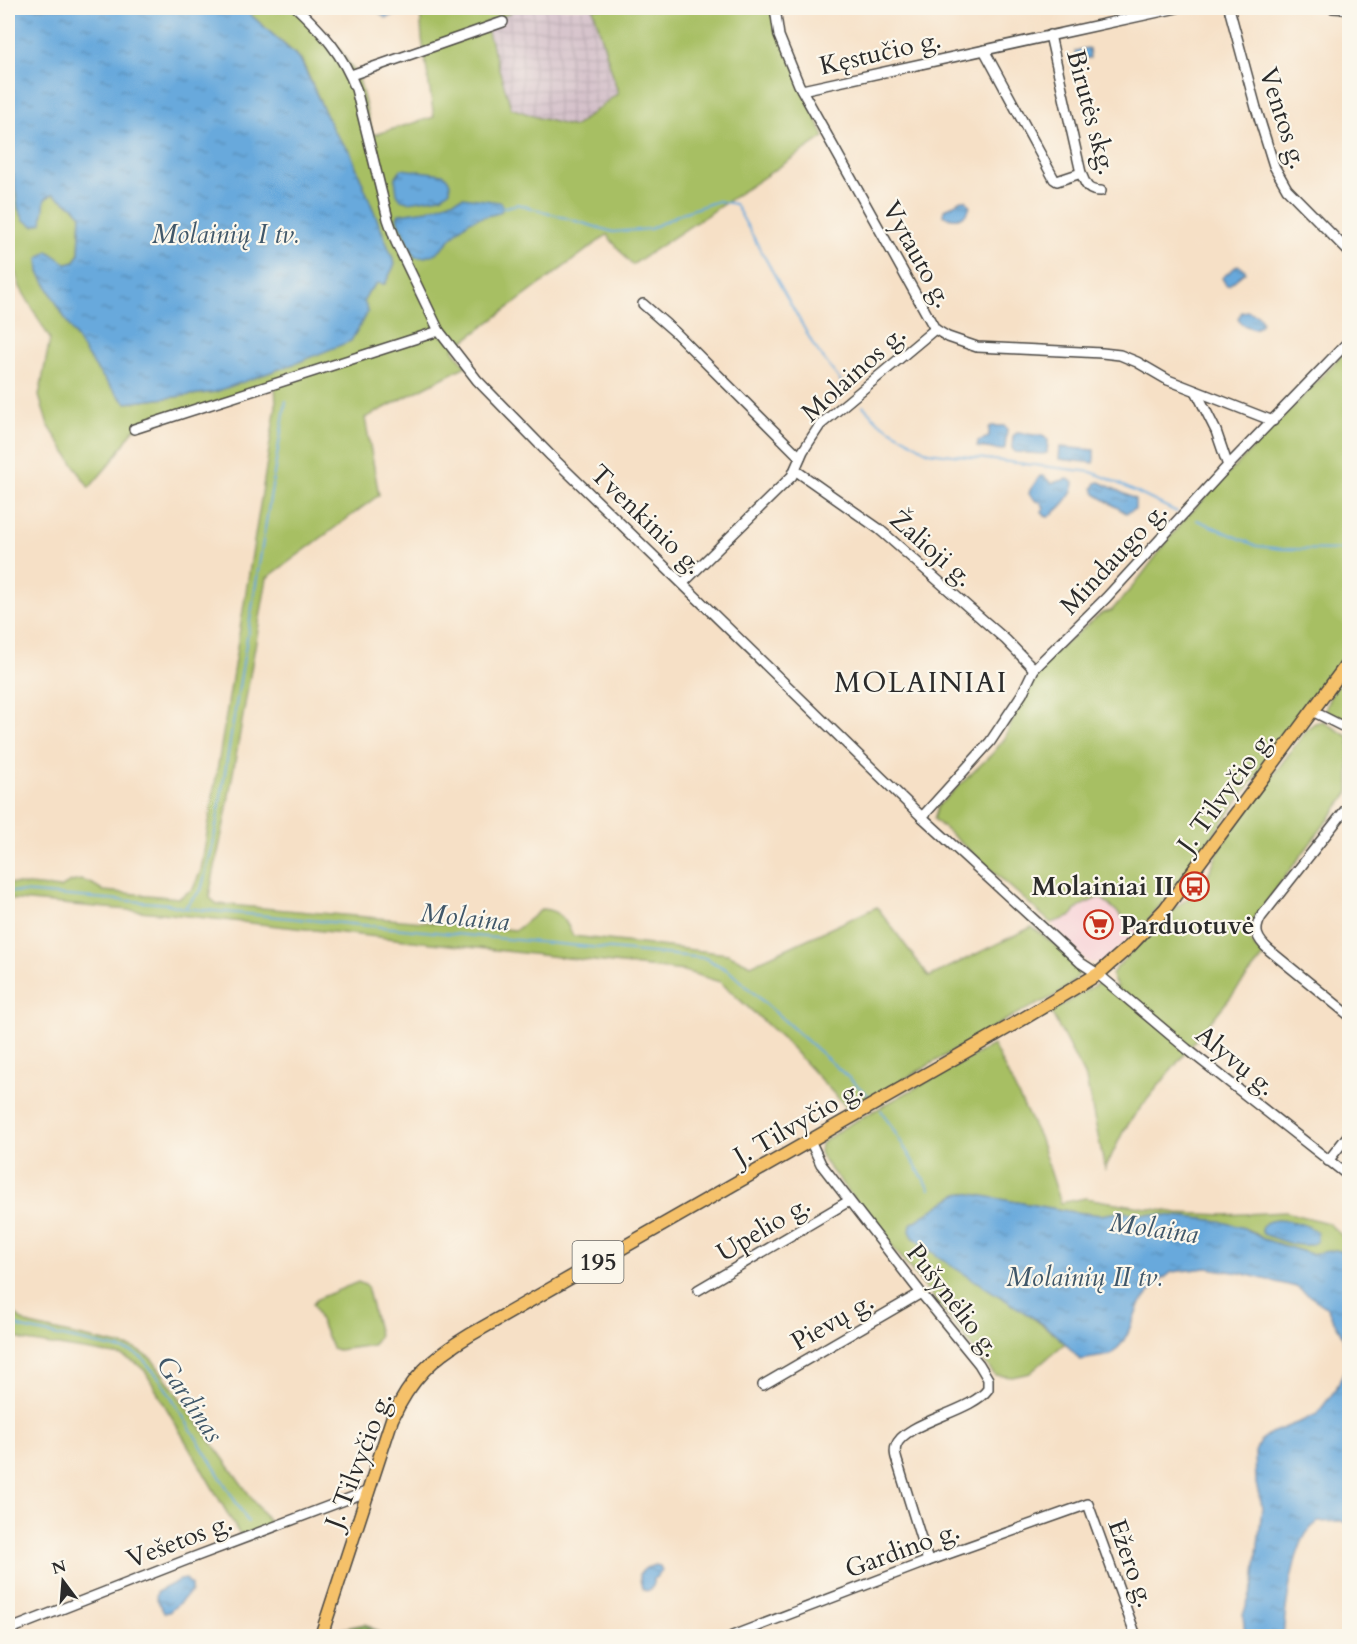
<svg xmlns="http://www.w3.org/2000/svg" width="1357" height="1644" viewBox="0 0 1357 1644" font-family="Cardo,serif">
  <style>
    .built { fill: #f7cfd5 }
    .industrial { fill: url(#industrial-grid) }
    .green { fill: #a7bf64; stroke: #697548; stroke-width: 1.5 }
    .forest { fill: url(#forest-firs); stroke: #586842; stroke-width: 1.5 }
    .water { fill: url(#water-ripples); stroke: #4a6a84; stroke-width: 1.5 }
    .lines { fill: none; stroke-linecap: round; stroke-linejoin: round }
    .stream { stroke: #68a9dc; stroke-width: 2 }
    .minor-casing { stroke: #494642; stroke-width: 12 }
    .major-casing { stroke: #494642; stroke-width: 15 }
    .minor { stroke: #fff; stroke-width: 9 }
    .major { stroke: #f5c16b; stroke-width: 12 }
    .labels { text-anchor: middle; stroke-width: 4.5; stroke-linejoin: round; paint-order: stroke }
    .shield { fill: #fbf7ec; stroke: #696865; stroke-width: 1.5 }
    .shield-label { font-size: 24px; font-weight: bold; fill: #2b2b2b }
    .street-label { font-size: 26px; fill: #2b2b2b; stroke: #fbf7ec }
    .poi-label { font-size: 26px; font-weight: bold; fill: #2b2b2b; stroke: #fbf7ec; text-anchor: end }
    .water-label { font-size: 27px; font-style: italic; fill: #405769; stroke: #fbf7ec }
    .quarter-label { font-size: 28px; letter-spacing: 1.5px; fill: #2b2b2b; stroke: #fbf7ec }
  </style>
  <defs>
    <pattern id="industrial-grid" width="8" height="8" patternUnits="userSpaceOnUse" patternTransform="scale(1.5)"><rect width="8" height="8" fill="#d2bdc8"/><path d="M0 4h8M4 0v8" fill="none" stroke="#b4a3ac"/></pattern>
    <pattern id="forest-firs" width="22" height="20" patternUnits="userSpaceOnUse" patternTransform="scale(1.5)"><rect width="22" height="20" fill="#85a65a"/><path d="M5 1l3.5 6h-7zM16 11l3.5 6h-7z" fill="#6d874b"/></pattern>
    <pattern id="water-ripples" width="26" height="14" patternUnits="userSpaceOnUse" patternTransform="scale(1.5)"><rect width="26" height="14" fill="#68a9dc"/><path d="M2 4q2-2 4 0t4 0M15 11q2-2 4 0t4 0" fill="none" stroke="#568ab3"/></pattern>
  </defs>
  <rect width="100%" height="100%" fill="#fbf7ec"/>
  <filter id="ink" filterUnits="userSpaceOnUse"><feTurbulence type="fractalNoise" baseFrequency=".0167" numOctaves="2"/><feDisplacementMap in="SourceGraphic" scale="12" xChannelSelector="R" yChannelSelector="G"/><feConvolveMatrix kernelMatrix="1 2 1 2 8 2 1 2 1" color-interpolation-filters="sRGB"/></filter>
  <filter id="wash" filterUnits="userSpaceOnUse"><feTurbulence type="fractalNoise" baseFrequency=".008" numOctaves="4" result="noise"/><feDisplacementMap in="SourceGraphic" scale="24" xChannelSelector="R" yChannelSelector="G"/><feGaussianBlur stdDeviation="1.35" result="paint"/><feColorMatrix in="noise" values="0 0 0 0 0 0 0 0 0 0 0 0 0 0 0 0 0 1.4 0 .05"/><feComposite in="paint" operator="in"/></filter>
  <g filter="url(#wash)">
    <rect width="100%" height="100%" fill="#f6e0c6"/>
    <!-- built -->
    <polygon class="built" points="1100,897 1139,931 1101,962 1091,963 1086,961 1051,923 1070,917 1080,906"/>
    <!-- industrial -->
    <polygon class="industrial" points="513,8 593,8 618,94 574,127 539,118 511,109 485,23 511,13"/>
    <!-- green -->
    <g class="green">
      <path d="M243,8H297L339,48L359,79L373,135L434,117L422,39L420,8H513L511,13L485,23L511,108L539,118L574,127L618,93L593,8H772L824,137L632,265L607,235L453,349L466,366L365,418L379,495L267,578L225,819L210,891V898L217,904L516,930L542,909C560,910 566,920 573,936L728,954L751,965L877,907L929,977L1032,927L1078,963L1080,973C1066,996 1033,1005 1011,1017C957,1048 904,1080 850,1111L782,1038L720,982L684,971L161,913L8,899V883L60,888L71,882L81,880L91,883L104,891L179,898L193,889L201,870L276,406L275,383L134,429L113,460L89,488L48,425L39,396L50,339L20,287L8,249V141L18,208L24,220L45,198L53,194L74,207L81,215L79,253L75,262L39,272C65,317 88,367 126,403L215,392L351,341L364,301L368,292L377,283L385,284L395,264L350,152L334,132L301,59Z"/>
      <polygon points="1349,348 1349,650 1169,895 1139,931 1100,897 1080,906 1070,917 1051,923 934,819 938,806 993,753 1005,738 1034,669 1102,613 1111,611 1135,584 1182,522"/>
      <path d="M1349,671V724L1326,714C1324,698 1341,683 1349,671Z"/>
      <path d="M1323,721L1349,737V792L1248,926C1246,941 1254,946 1264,956L1134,1116L1123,1132L1105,1169L1086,1079L1051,1012L1098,983L1108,987H1118L1113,980L1112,974L1116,968L1176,907L1197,892L1205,881L1222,844L1308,728L1315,723Z"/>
      <path d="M993,1045L1039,1137L1061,1203L1085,1198L1178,1213L1224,1215L1286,1212L1328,1223L1349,1242V1254L1336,1250L1311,1254L1263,1239L1251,1231L1219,1221L1186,1217L1119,1212L1101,1215L1073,1212L966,1193L957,1194L911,1224L913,1237C962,1275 1018,1303 1065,1343L1030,1373L1012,1377L995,1375L824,1161L820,1152L821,1144L841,1129Z"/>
      <polygon points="358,1282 367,1286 379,1335 373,1345 338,1350 332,1348 313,1304 317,1299"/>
      <path d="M8,1298C13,1311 17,1319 30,1325L136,1349L152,1359L271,1525L241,1537L145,1371L136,1363L122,1356L26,1341L12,1336L8,1332Z"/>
    </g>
    <!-- forest -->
    <polygon class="forest" points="365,1624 385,1636 330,1636 332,1631"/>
    <!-- water -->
    <g class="water">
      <path d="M8,8H243L300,59L334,132L350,152L395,264L385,284L377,283L368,292L364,301L368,312L351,341L299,362L215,392L126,403C88,367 65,317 39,272L38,259L48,251L67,264L75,262L79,253L81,215L74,207L53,194L45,199L42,223L34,226L24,220L18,208L8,141Z"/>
      <polygon points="375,8 399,8 394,15 385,18"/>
      <polygon points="1087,48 1089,49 1090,58 1076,58 1075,51"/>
      <path d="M401,169L443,174C449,178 451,183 450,190L441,197L408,202L401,200L397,194L395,178Z"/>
      <path d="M463,197L499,202L502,204V210L498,213C490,216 478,217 470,221C450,232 444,260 415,257L397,218L399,214L428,210Z"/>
      <path d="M961,200H966L970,207C966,219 953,221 943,215L944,210Z"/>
      <polygon points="1238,265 1245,270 1245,272 1229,285 1226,285 1222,278"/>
      <polygon points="1247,311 1258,315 1262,321 1260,326 1254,329 1241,324 1238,318 1242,312"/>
      <polygon points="991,426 1004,426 1007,429 1005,448 1002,450 977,447 978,441 989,437 989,428"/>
      <polygon points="1017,433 1044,436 1048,440 1047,453 1043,454 1015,452 1012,448 1013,436"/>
      <polygon points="1060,447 1094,450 1094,463 1059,459"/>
      <path d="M1040,476H1044L1051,483L1068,479L1074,483C1073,496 1059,510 1048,517L1045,516L1042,512L1044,508L1041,502L1036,501L1029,494L1030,490Z"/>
      <polygon points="1100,482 1135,499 1135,509 1126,513 1095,494 1093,488 1096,483"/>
      <path d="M966,1193L1073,1212L1101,1215L1119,1212L1186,1217L1219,1221L1244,1228L1263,1239L1311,1254L1336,1250L1349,1254V1525L1342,1521L1318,1522C1313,1526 1307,1531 1305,1536C1292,1559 1285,1610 1283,1636H1245L1243,1615L1254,1584L1262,1506L1256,1484L1255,1452L1260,1441L1271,1433L1302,1421L1317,1414L1336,1389L1347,1364L1343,1337L1326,1307L1296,1287L1240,1273L1207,1268L1172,1272L1154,1286L1139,1305L1125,1340L1111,1355L1080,1360L1065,1343L1043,1324L944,1261L913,1237L910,1231L911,1224L957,1194Z"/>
      <path d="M1277,1220C1291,1221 1305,1223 1317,1232V1241C1303,1252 1278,1239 1263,1234L1261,1230C1263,1222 1269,1221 1277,1220Z"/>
      <path d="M655,1565L660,1566L662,1571L654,1579C655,1586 652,1589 646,1591L642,1588L639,1574L646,1568Z"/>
      <polygon points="186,1579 191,1585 191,1592 169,1612 164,1613 156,1597 157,1592 180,1580"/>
    </g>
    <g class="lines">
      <!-- stream -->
      <g class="stream">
        <polyline points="502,208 518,204 613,232 650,229 682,213 718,201 735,204 814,346 848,391"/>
        <polyline points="863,406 880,423 928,452 1091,472 1107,478 1177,512"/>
        <polyline points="1197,520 1257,546 1283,549 1350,550"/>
        <polyline points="8,891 168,904 184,908 705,958 729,971 869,1096"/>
        <polyline points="185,907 201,890 213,845 286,401"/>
        <polyline points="881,1110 930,1189"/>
        <polyline points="8,1313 15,1324 22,1328 132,1352 142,1358 160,1379 248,1522"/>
      </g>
    </g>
  </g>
  <g filter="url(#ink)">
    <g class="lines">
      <defs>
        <g id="minor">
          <path d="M297,8C324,34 342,53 356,89L388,219L396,242L439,331L477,380L551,456L922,817L1041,926L1081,963L1098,974L1187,1049L1350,1177"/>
          <polyline points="775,8 779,36 799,85 935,329 948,337 977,347 1102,353 1120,355 1137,362 1168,380 1273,421"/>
          <polyline points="1229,8 1256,108 1274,166 1287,189 1350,253"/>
          <polyline points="1333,8 1350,9"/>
          <path d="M1050,35L1081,173C1086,185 1087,191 1101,191"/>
          <polyline points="984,50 1054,179 1057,181 1081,173"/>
          <polyline points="351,75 503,22"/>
          <polyline points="802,90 1177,8"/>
          <polyline points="643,304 675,332 800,457"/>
          <polyline points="1196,391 1216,431 1228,466"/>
          <polyline points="134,429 439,331"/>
          <polyline points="795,470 879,529 1006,640 1034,669"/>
          <polyline points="683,583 792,476 803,451 820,425 935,329"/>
          <polyline points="1312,711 1350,730"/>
          <path d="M1350,804L1261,917C1253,931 1257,939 1269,950L1350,1016"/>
          <polyline points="922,817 990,742 1022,694 1034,669 1106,598 1222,472 1350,340"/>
          <path d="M810,1140L821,1164L921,1293L979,1364L988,1379V1389C972,1412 904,1422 896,1446C894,1452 896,1458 898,1464L928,1561"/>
          <polyline points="1328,1161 1350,1133"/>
          <polyline points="698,1290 849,1201"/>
          <polyline points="763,1385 921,1293"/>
          <polyline points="8,1630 189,1559 366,1492"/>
          <polyline points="732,1636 928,1561 1088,1504 1136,1636"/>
        </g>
        <path id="major" d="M321,1636L392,1419C410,1379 433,1357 470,1335L1021,1020L1098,974L1130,946L1165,909L1350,660"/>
      </defs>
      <!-- minor casing -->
      <use href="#minor" class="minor-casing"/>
      <!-- major casing -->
      <use href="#major" class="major-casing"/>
      <!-- minor -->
      <use href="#minor" class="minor"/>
      <!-- major -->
      <use href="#major" class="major"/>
    </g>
  </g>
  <!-- icons -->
  <defs>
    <symbol id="bus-ring" viewBox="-11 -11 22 22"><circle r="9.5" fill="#fbf7ec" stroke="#c8321e" stroke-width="1.5"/><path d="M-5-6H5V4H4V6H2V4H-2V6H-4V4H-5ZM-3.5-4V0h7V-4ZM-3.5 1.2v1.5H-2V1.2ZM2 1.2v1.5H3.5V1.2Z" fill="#c8321e"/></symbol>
    <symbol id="supermarket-ring" viewBox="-11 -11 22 22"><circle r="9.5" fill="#fbf7ec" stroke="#c8321e" stroke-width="1.5"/><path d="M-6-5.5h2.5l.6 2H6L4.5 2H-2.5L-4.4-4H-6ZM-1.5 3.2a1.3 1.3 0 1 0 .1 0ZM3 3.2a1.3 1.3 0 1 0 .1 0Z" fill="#c8321e"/></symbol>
  </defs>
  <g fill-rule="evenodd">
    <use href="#bus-ring" x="1178" y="870" width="33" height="33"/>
    <use href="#supermarket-ring" x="1082" y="908" width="33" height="33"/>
  </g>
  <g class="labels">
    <!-- shield labels -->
    <rect class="shield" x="572.5" y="1241" width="51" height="42" rx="4.5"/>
    <g class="shield-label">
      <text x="598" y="1270">195</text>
    </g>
    <!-- street labels -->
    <g class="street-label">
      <text transform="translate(880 52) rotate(-13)" y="9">Kęstučio g.</text>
      <text transform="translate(1092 112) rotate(75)" y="9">Birutės skg.</text>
      <text transform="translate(1284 118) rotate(72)" y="9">Ventos g.</text>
      <text transform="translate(918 254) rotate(61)" y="9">Vytauto g.</text>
      <text transform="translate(853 373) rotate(-42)" y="9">Molainos g.</text>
      <text transform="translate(647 519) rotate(44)" y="9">Tvenkinio g.</text>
      <text transform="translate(932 548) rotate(41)" y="9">Žalioji g.</text>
      <text transform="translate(1113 558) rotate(-47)" y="9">Mindaugo g.</text>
      <text transform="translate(1225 791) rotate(-54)" y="9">J. Tilvyčio g.</text>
      <text transform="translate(1236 1060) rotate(39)" y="9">Alyvų g.</text>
      <text transform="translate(798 1122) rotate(-30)" y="9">J. Tilvyčio g.</text>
      <text transform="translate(763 1228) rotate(-31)" y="9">Upelio g.</text>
      <text transform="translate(954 1300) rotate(52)" y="9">Pušynėlio g.</text>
      <text transform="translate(832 1321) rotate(-30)" y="9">Pievų g.</text>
      <text transform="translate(358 1460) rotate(-69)" y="9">J. Tilvyčio g.</text>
      <text transform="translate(179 1540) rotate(-21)" y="9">Vešetos g.</text>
      <text transform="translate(902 1549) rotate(-20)" y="9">Gardino g.</text>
      <text transform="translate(1132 1563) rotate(70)" y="9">Ežero g.</text>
    </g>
    <!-- poi labels -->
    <g class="poi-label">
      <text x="1174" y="895">Molainiai II</text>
      <text x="1120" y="934" text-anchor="start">Parduotuvė</text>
    </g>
    <!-- water labels -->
    <g class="water-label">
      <text x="225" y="243">Molainių I tv.</text>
      <text transform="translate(465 917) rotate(6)" y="9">Molaina</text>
      <text transform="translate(1154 1228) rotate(8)" y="9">Molaina</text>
      <text x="1084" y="1286">Molainių II tv.</text>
      <text transform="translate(190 1399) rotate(56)" y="9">Gardinas</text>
    </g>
    <!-- quarter labels -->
    <g class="quarter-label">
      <text x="921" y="692">MOLAINIAI</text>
    </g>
  </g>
  <!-- margin -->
  <rect width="1357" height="1644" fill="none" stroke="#fbf7ec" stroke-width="30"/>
  <!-- north arrow -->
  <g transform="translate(63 1581) rotate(344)" stroke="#fbf7ec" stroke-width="4.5" paint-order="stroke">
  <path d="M0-4.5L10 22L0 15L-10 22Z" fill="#2b2b2b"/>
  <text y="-9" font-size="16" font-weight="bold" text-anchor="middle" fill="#2b2b2b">N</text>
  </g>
</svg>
